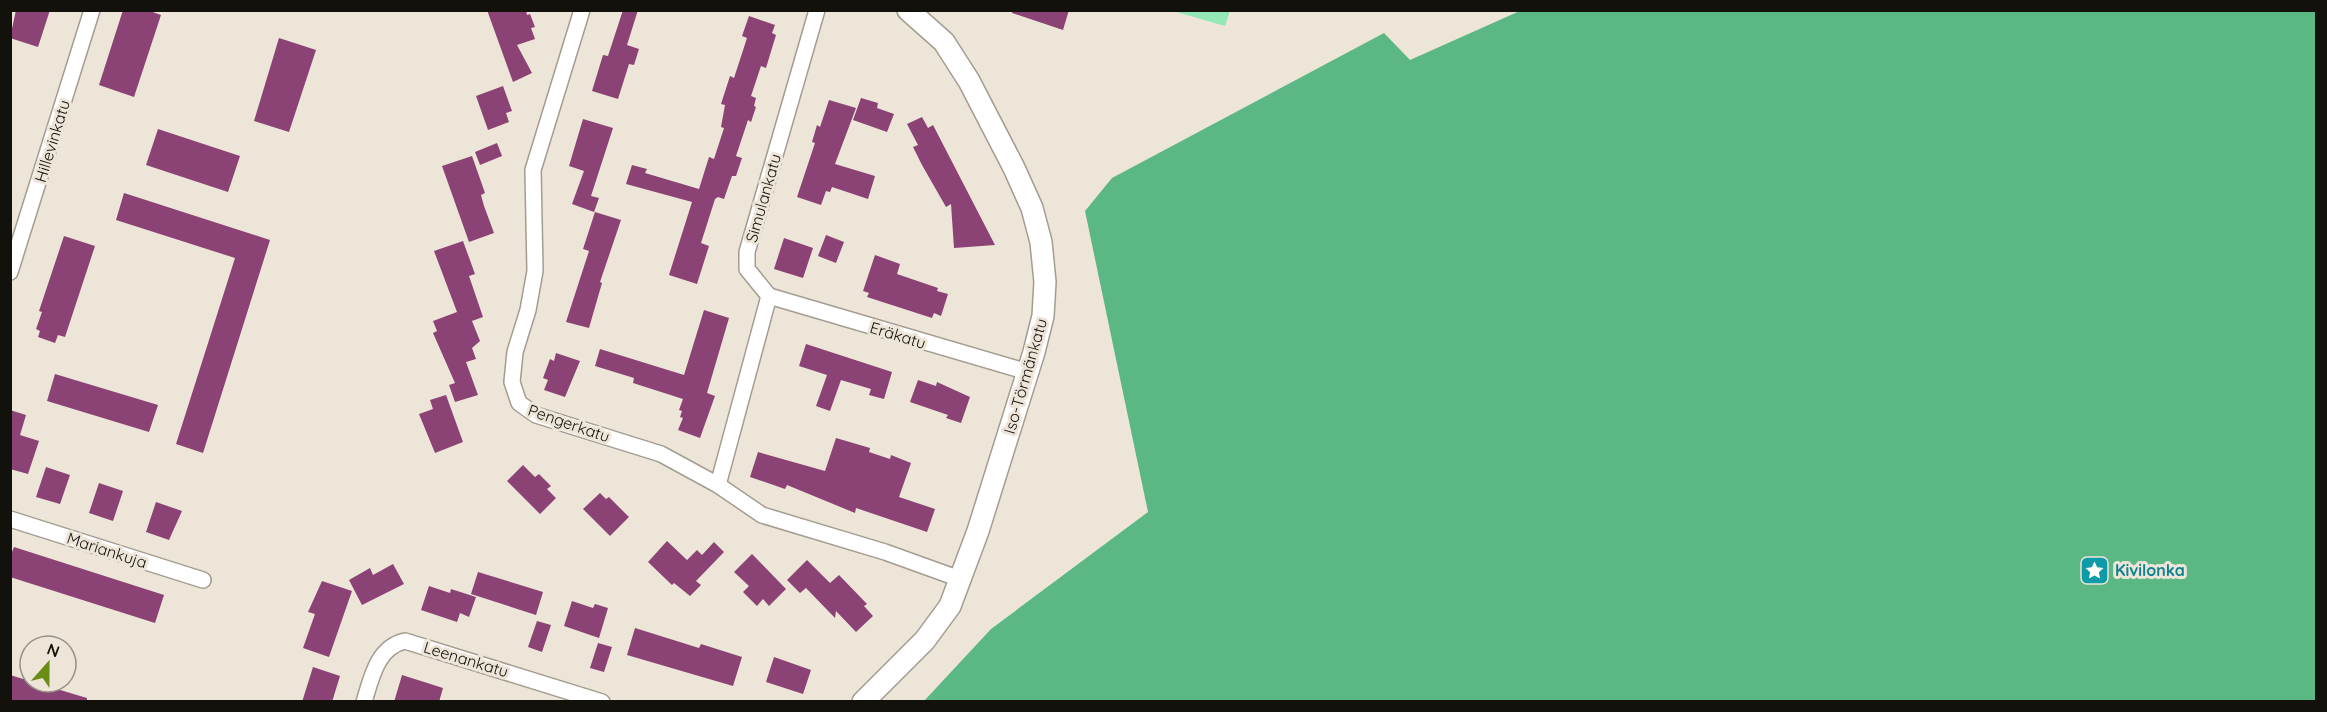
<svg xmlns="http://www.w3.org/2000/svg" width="2327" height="712" viewBox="0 0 2327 712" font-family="Quicksand,sans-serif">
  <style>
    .green { fill: #94e8b6 }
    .forest { fill: #5bb783 }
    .building { fill: #8b4274 }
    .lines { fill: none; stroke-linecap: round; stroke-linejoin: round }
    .street-casing { stroke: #a39c90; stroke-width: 18 }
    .secondary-casing { stroke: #a39c90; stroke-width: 24 }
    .street { stroke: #fff; stroke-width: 15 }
    .secondary { stroke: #fff; stroke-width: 21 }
    .labels { text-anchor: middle; stroke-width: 6; stroke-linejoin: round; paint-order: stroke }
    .street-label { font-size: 16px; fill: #13110c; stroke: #eee5d9 }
    .culture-label { font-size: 16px; font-weight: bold; fill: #0d838f; stroke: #eee5d9; text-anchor: start }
  </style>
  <rect width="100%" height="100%" fill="#eee5d9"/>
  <!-- green -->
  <polygon class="green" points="1173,11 1230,10 1230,11 1225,26"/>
  <!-- forest -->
  <polygon class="forest" points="1522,10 2316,11 2316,701 924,701 991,629 1148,512 1085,211 1112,178 1384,33 1410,60"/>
  <!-- building -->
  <g class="building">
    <polygon points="16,10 50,10 38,47 10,38"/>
    <polygon points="123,10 147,10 161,15 134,97 99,85"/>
    <polygon points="487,10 526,10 527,15 530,14 535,27 531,28 535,39 517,45 532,73 513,82"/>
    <polygon points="623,10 638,10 627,45 639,49 634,65 629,64 618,99 592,91 603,55 608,56"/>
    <polygon points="1013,10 1069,10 1063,30 1012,13"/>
    <polygon points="749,16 775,25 772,33 776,35 766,68 761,66 751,96 756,98 754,106 756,107 751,122 748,120 736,156 742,158 736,176 732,176 724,199 718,197 715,199 701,243 709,246 697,284 669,275 692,202 626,184 632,165 647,169 645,173 699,189 709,157 714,159 724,128 721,127 725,105 721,104 730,76 734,78 747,38 742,36"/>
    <polygon points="279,38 316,50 289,132 254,121"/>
    <polygon points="503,86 512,111 506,113 509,122 488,130 476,96"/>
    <polygon points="861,98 878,103 877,108 894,114 887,132 853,120"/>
    <polygon points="829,100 856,108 835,164 875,176 868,199 832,187 830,192 826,191 821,205 797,197 815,143 812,142 817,125 820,127"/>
    <polygon points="922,117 928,128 933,125 995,245 954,248 951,204 946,207 922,165 913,147 918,145 907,124"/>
    <polygon points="583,119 613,128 591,196 599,198 594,212 572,204 584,171 569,166"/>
    <polygon points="158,129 240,156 228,192 146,165"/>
    <polygon points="497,143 502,156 480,165 475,152"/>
    <polygon points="472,156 485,193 481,195 484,206 494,233 469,242 442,166"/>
    <polygon points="124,193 270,240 203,453 176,444 235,258 116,220"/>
    <polygon points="595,212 621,220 600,282 602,283 589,328 566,322 589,251 583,249"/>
    <polygon points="826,235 844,242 836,263 818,256"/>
    <polygon points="64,236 95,246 65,337 58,335 55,343 38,337 40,331 36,329 42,312 39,311"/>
    <polygon points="784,238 813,248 803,278 774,269"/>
    <polygon points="463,241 475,274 469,276 483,317 472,321 480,341 472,348 476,359 466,362 478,395 455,402 449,385 455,383 433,333 437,331 433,321 457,312 434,251"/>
    <polygon points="875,255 900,264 897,274 938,288 937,291 948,294 941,316 934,313 932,318 867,297 869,293 863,291"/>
    <polygon points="704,310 729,318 707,393 715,396 700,438 678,430 683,418 680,417 682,411 679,410 683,399 633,383 634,378 595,366 600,349 684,375"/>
    <polygon points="806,344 892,372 884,399 869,395 871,389 841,380 830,411 816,406 827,375 799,366"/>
    <polygon points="556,353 580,361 565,397 544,390 548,380 543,378 550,359 554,361"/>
    <polygon points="55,374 158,405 149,432 47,401"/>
    <polygon points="918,380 936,386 937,382 970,397 961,423 946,418 948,415 910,402"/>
    <polygon points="446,395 463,442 435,453 419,414 433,409 430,400"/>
    <polygon points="10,410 26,415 20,435 39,441 28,474 10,469"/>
    <polygon points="836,438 870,448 869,452 890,459 891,455 911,463 899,497 935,509 927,532 856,508 855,513 787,485 785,489 750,477 758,452 825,471"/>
    <polygon points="523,465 535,477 539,474 551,486 547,489 556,498 540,514 507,481"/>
    <polygon points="46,467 70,475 60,504 36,497"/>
    <polygon points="99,483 123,491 113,521 89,513"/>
    <polygon points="600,493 606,499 609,497 629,517 610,536 583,509"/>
    <polygon points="156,502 182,511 169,540 146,532"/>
    <polygon points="667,541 687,560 697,550 702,555 714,542 724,552 696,581 701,585 690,596 674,583 672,585 648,562"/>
    <polygon points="14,547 164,595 155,623 10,577 10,557"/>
    <polygon points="752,554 786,589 769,606 763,599 757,606 743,592 749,586 734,572"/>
    <polygon points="807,560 830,583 839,575 867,604 864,606 873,616 856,632 836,611 835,618 806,588 800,593 787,580"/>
    <polygon points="393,564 404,584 362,605 349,580 370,568 373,575"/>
    <polygon points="478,572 543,592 536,615 471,594"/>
    <polygon points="322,581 352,591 329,657 303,648 315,614 308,612"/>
    <polygon points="429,586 450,593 451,589 476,597 469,617 460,613 457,622 421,610"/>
    <polygon points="572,601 593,608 595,604 608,608 599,638 564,626"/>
    <polygon points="537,621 551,625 542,652 528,647"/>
    <polygon points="635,628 699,648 701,644 742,657 733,686 627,655"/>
    <polygon points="598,643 612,647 604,672 590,668"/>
    <polygon points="774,657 811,670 803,694 766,682"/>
    <polygon points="313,667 340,676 332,702 302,702"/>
    <polygon points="10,675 87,698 87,702 10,702"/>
    <polygon points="402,675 443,688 439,702 394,702"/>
  </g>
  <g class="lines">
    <defs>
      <g id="street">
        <polyline points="582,10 533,170 535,271 528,310 515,352 512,382 519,403 536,415 661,454 718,485 762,515 885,552 960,579"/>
        <polyline points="10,272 92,10"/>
        <polyline points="769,296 1028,372"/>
        <polyline points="718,485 769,296 747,269 747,252 817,10"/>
        <polyline points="10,519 203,580"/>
        <path d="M364,702C371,679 377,647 405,641L602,702"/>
      </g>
      <polyline id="secondary" points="863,702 925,640 950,606 978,531 1034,352 1043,316 1045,282 1041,242 1032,208 1014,168 969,81 944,42 908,10"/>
    </defs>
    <!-- street casing -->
    <use href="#street" class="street-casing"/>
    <!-- secondary casing -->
    <use href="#secondary" class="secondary-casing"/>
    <!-- street -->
    <use href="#street" class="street"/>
    <!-- secondary -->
    <use href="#secondary" class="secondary"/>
  </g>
  <!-- icons -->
  <defs>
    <symbol id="sight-square" viewBox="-11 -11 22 22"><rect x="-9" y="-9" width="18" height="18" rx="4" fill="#0f9aa8" stroke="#eee5d9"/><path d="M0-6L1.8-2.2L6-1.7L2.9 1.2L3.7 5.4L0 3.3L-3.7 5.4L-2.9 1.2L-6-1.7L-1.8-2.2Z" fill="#fff"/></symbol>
  </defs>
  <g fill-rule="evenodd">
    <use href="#sight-square" x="2078" y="554" width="33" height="33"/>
  </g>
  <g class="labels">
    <!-- street labels -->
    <g class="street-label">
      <text transform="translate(52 141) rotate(-73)" y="6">Hillevinkatu</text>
      <text transform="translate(763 198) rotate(-74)" y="6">Simulankatu</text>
      <text transform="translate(898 335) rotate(17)" y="6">Eräkatu</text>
      <text transform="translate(1025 376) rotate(-74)" y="6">Iso-Törmänkatu</text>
      <text transform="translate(569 423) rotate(19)" y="6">Pengerkatu</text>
      <text transform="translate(107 550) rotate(18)" y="6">Mariankuja</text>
      <text transform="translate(466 659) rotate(17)" y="6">Leenankatu</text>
    </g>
    <!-- culture labels -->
    <g class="culture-label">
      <text x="2115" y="576">Kivilonka</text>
    </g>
  </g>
  <!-- border -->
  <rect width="2327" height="712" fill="none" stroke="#13110c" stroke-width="24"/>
  <!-- north arrow -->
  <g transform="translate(48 664) rotate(21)"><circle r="28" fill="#eee5d9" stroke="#969087" stroke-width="1.5"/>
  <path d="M0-4.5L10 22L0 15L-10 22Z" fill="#6a8d15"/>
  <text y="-9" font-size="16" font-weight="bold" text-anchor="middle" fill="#13110c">N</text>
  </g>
</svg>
